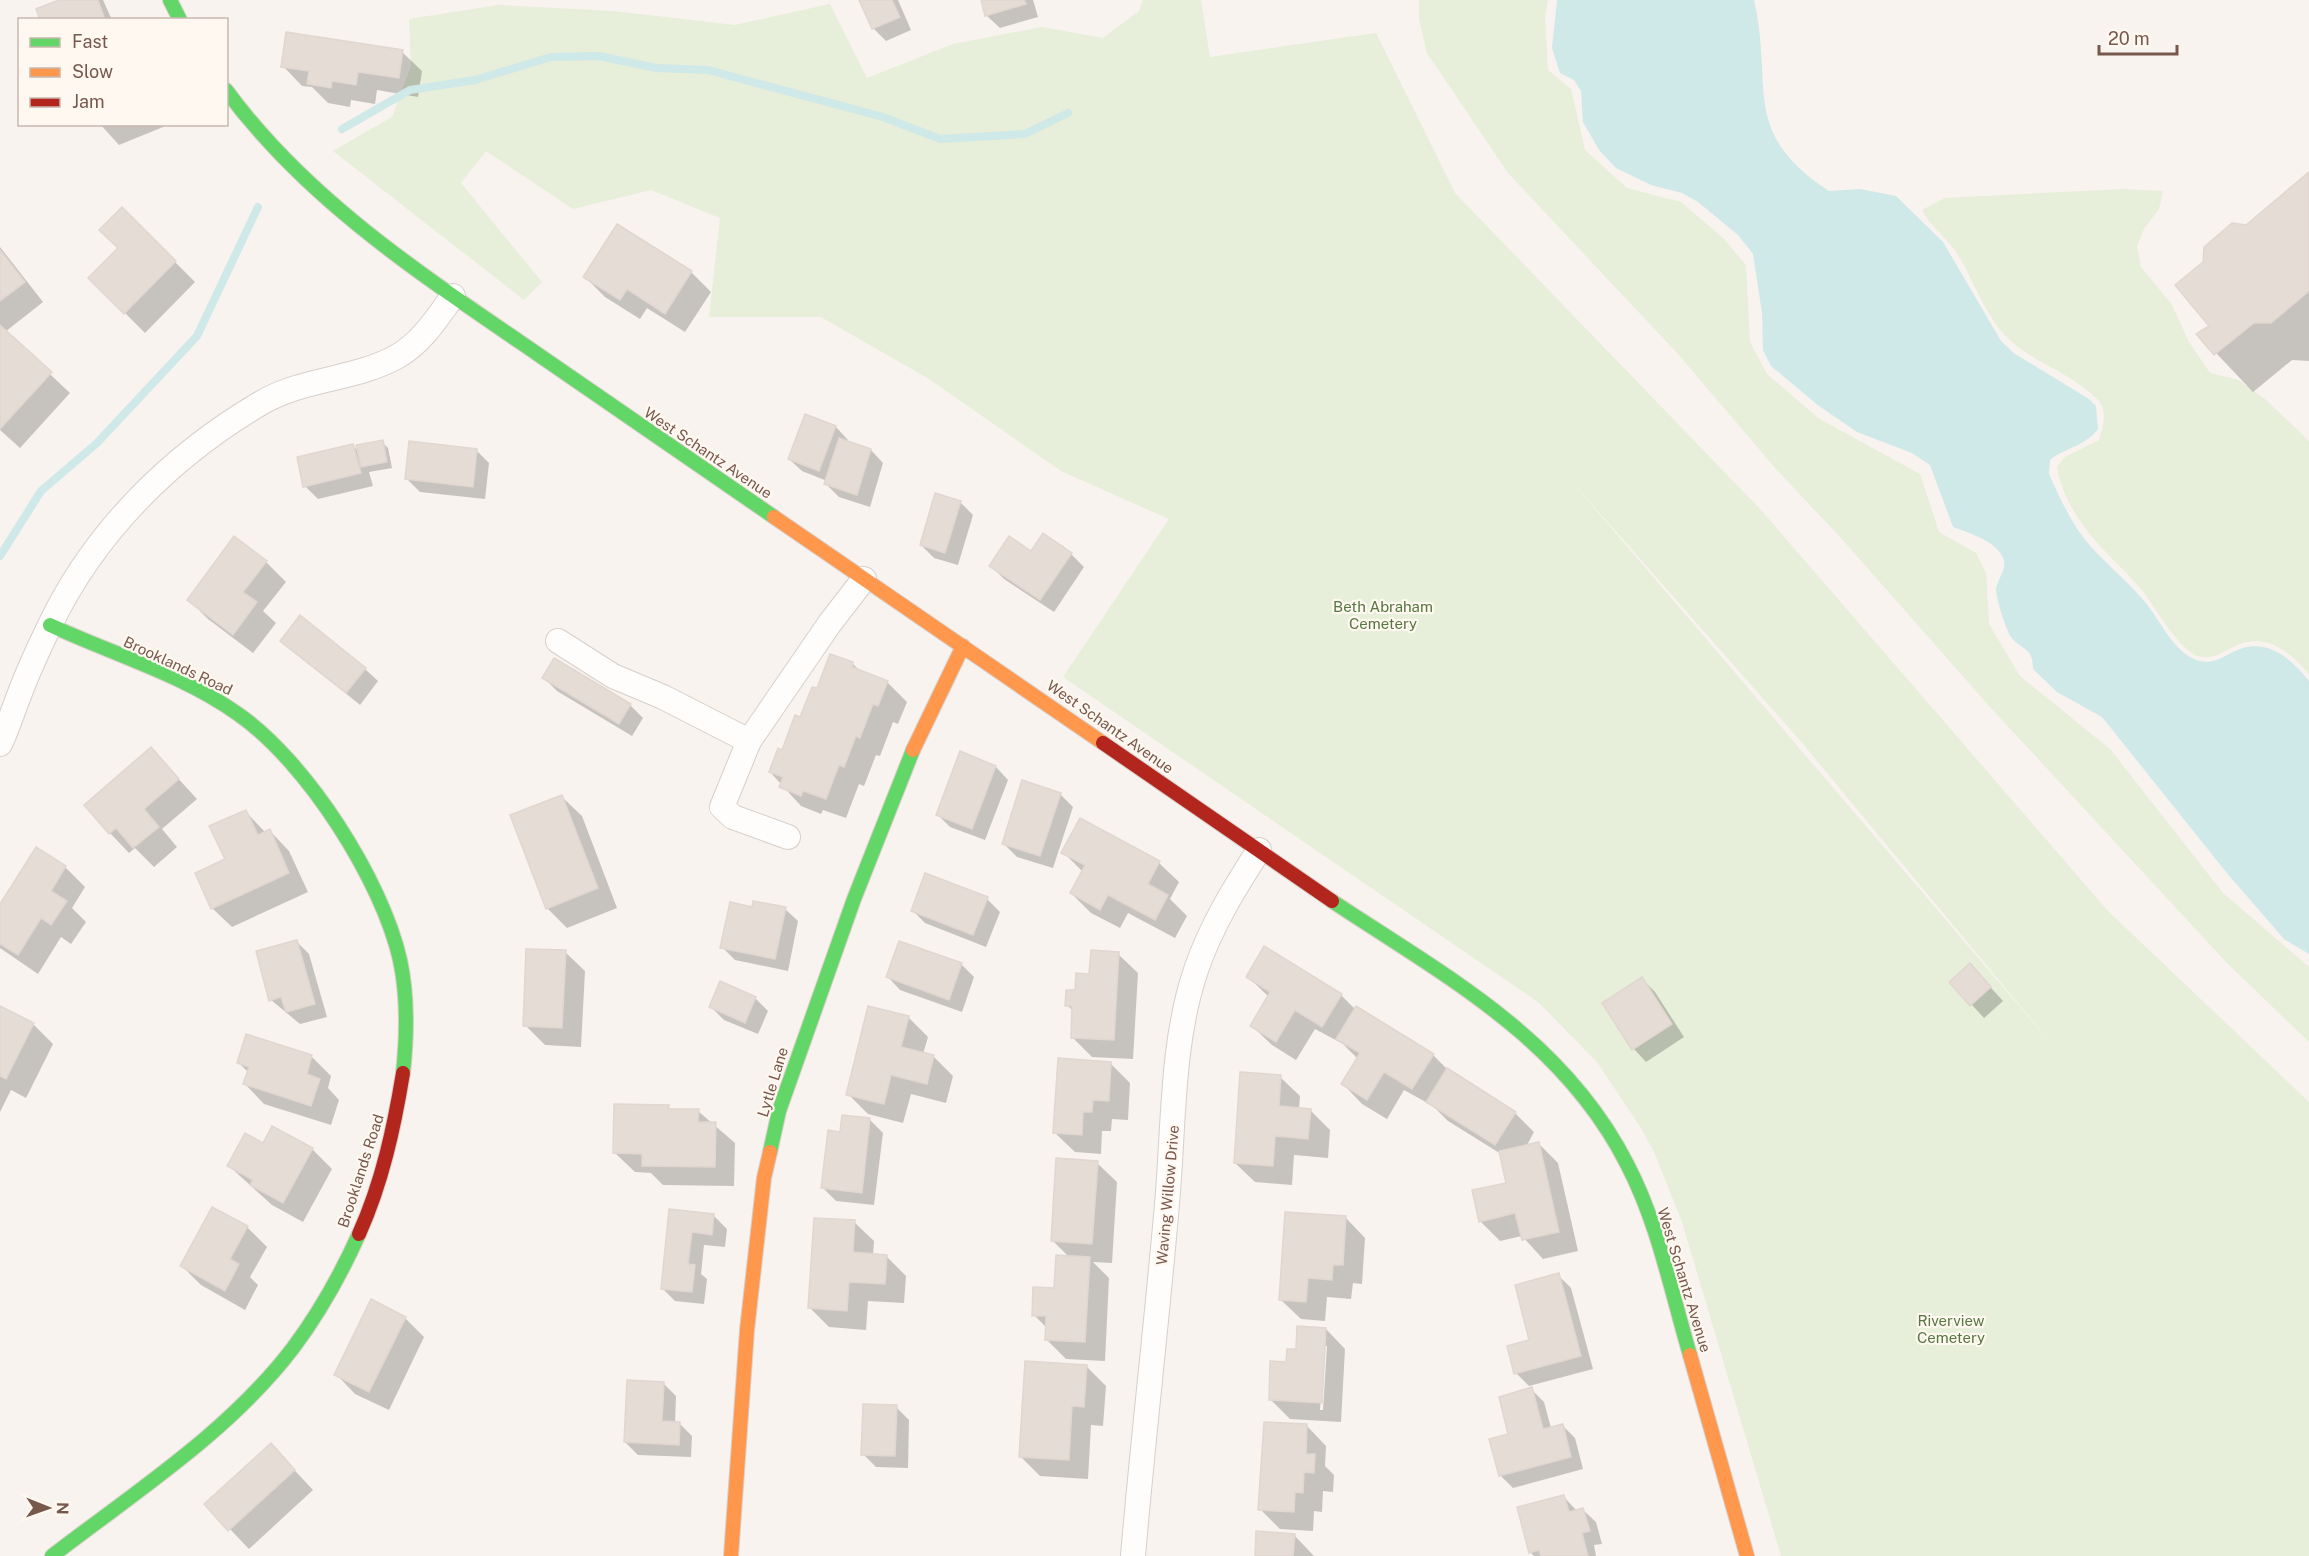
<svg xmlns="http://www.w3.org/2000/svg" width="2309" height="1556" viewBox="0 0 2309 1556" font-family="'Public Sans',sans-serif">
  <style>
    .green { fill: #e7eed9; fill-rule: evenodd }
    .water { fill: #cfe8e8 }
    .shadow { fill: #0003; fill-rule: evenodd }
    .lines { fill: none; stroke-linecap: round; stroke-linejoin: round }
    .stream { stroke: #cfe8e8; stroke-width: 8 }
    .building { fill: #e5dcd5; stroke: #e1d6d0; stroke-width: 1.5 }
    .street-casing { stroke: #d7cfca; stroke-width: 26 }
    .fast-casing { stroke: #d8cfca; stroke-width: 16 }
    .slow-casing { stroke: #d8cfca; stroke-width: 16 }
    .jam-casing { stroke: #d8cfca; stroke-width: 16 }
    .street { stroke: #fefdfc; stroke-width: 24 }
    .fast { stroke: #63d668; stroke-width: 14 }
    .slow { stroke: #ff974d; stroke-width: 14 }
    .jam { stroke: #b3261e; stroke-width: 14 }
    .labels { text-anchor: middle; stroke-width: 4.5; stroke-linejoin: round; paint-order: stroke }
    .street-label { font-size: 15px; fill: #77584d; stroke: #fff8f0 }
    .park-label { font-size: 15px; fill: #567741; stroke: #fff8f0 }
  </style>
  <rect width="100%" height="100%" fill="#f8f3ee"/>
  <!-- green -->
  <g class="green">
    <path d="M1143,0H1201L1210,57L1376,33L1455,193L1761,510L2108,911L2309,1102V1556H1781L1682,1222L1655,1154L1641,1128L1597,1062L1538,1002L1063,677L1169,519L1061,471L929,379L821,317H709L720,218L651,190L573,209L486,151L461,183L542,282L524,300L333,151L392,117L411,66L409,19L498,5L613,11L735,25L830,4L867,78L953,44L1042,27L1103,38L1139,11ZM1561,469L1803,744L2056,1049Z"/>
    <polygon points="1419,0 1548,0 1545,17 1548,70 1571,89 1585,150 1627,188 1681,202 1722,237 1746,265 1750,342 1767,374 1818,418 1920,474 1939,532 1976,553 1986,573 1989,624 2020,676 2110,749 2223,893 2309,967 2309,1042 2227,963 1990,707 1841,538 1776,469 1678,354 1508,173 1427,53 1419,19"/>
    <path d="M2122,189L2163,191L2159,209L2144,229L2137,246L2141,267L2172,305L2189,342L2210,373L2239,380L2266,400L2309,441V674C2290,652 2266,631 2235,646C2225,651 2214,659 2201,657C2180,653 2155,606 2141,589C2122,567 2100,549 2083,525C2070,507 2061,489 2057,467L2065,457L2099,440C2103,426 2109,410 2096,398C2073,374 2037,364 2012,342C1985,319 1974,278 1954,249C1944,235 1930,226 1922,210L1945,198Z"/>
  </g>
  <!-- water -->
  <path class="water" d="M1557,0H1754C1774,86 1739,133 1829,191L1860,189L1896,196L1943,242L2001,341L2015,354L2089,399L2096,406L2098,429C2084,447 2066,447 2050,460L2049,474C2060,499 2074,529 2093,549C2110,567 2129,583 2145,602C2159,619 2172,648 2192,658C2214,669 2225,653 2243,648C2271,640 2293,661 2309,681V954L2284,939L2226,872L2102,717L2057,692L2033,669C2033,646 2022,651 2011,637C2007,633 1995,595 1996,589C1998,577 2010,567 2001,554C1991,539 1969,533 1953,527L1930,465L1912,453L1857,432L1819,406L1771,366L1763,350L1762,313L1753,254L1738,235L1698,202L1682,193L1651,185L1616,168L1599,150L1583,122L1581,91L1574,80L1560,73L1552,48Z"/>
  <!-- shadow -->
  <g class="shadow">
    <polygon points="63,0 103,0 112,20 42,20"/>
    <polygon points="860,0 898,0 911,30 886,41 873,28"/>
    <polygon points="982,0 1033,0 1038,17 1000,28 987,16"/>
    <polygon points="402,52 422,71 418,97 377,90 375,104 351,100 350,107 328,103 312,87 302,86 283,66"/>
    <polygon points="100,124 168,124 168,125 119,145"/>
    <polygon points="2309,174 2309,361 2292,360 2253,392 2198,334 2212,326 2246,226"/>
    <polygon points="122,209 195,282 145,333 90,278 119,249"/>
    <polygon points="0,247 43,302 5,332 70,393 20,448 0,430"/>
    <polygon points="691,272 711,292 685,332 647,308 640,319 605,297 585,277"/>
    <polygon points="806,416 836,427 848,440 847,443 871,450 883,463 870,507 839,497 826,484 827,481 802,471 789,459"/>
    <polygon points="382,442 388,448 392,468 369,472 373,486 318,499 305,486 353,446 359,452"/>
    <polygon points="476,450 489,463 485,499 420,492 407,479"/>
    <polygon points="960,502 973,515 958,565 934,558 921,545"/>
    <polygon points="235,538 266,562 286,582 263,611 276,623 253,653 208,619 189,600"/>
    <polygon points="1032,553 1071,554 1084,567 1054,612 1004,579 991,566"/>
    <polygon points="282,641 365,669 378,681 360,705"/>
    <polygon points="853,664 861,672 887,682 907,702 898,724 893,722 880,756 876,755 864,786 859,784 846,818 823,810 821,814 801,806 770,772 818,690"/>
    <polygon points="544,678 630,705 643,718 632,736 557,691"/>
    <polygon points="151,749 197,799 162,829 177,847 154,867 135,848 129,853 110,833"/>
    <polygon points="996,767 1008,780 985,840 950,827 937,814"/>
    <polygon points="1060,794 1073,807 1053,868 1017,857 1004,844"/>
    <polygon points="562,797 582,816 617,908 567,928 547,908"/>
    <polygon points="245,811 266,833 270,831 289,851 308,892 232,927 212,908"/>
    <polygon points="1081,820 1159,863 1179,882 1170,899 1187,916 1175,938 1128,913 1120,928 1091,913 1071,893 1083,872 1063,852"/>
    <polygon points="37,849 65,867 85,887 72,908 86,922 71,944 61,937 38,974 0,948 0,907"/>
    <polygon points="987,899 1000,912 986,947 925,923 912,910"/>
    <polygon points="753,908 785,909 798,921 788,971 735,960 722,947"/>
    <polygon points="296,941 309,954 327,1017 300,1024 271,1000"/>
    <polygon points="1265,949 1341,995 1355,1009 1433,1055 1450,1072 1515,1113 1534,1132 1526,1147 1539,1144 1558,1163 1578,1251 1543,1259 1522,1236 1500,1241 1480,1221 1508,1184 1501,1154 1448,1121 1433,1106 1404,1090 1387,1119 1362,1104 1343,1084 1358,1059 1343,1044 1315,1029 1296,1060 1272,1045 1252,1026 1268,996 1248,977"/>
    <polygon points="565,952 585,971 581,1047 545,1045 525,1025"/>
    <polygon points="1118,954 1138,973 1133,1059 1092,1057 1072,1037 1074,1012 1067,1005 1091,975"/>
    <polygon points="961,964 974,977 962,1012 900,990 888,977"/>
    <polygon points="1982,978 2003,1001 1984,1018 1951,982"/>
    <polygon points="1642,979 1655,992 1684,1037 1646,1062 1634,1049"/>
    <polygon points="755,998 768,1011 758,1034 724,1020 711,1007"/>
    <polygon points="0,1008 33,1024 53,1044 26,1098 11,1090 0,1112"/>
    <polygon points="908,1017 928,1037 923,1054 933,1056 953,1076 946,1103 911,1094 903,1123 868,1114 848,1094"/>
    <polygon points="247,1036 312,1057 331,1076 328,1088 339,1100 331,1125 264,1104 245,1084 249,1073 239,1063"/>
    <polygon points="1110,1063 1130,1083 1128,1120 1112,1119 1111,1131 1102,1131 1101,1154 1075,1152 1055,1133"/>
    <polygon points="1280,1077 1300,1096 1299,1109 1310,1110 1330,1130 1328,1158 1294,1155 1292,1185 1255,1182 1235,1163"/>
    <polygon points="668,1107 672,1110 698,1111 735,1143 734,1186 663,1185 651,1173 635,1172 615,1153"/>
    <polygon points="870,1120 883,1133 874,1205 836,1201 823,1188 842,1133"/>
    <polygon points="263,1145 312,1149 332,1169 303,1222 272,1205 229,1166"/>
    <polygon points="1097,1163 1117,1182 1112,1263 1093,1262 1109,1278 1105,1361 1066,1359 1046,1339 1047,1328 1034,1315 1056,1289 1069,1257 1053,1241"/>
    <polygon points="671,1211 714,1216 727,1229 725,1247 704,1245 701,1274 707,1279 704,1304 675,1301 662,1288"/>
    <polygon points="1346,1218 1365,1238 1362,1284 1353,1283 1351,1299 1327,1297 1325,1321 1301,1319 1281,1300"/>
    <polygon points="854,1222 874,1241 873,1255 886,1256 906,1276 904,1303 868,1301 866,1330 829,1327 810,1308"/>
    <polygon points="247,1227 267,1247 250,1277 258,1285 245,1310 201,1285 182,1266"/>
    <polygon points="1558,1275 1571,1288 1593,1369 1529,1386 1516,1373"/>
    <polygon points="405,1318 424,1337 389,1410 355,1394 336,1374"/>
    <path d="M1326,1329L1345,1349L1341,1422L1290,1419L1270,1399L1297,1351ZM1324,1346H1327L1323,1410H1320Z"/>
    <polygon points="1086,1366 1106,1386 1103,1426 1091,1425 1088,1479 1040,1476 1021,1457"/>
    <polygon points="663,1383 676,1396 675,1423 679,1423 692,1436 691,1457 638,1455 625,1442"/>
    <polygon points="1531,1389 1544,1402 1551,1428 1562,1425 1575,1438 1583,1469 1513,1488 1500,1475 1510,1435"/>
    <polygon points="896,1407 909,1420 908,1468 876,1467 863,1454"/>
    <polygon points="1307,1426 1326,1446 1325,1466 1334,1475 1333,1492 1323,1491 1322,1512 1314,1511 1313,1531 1280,1529 1260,1509"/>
    <polygon points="271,1445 313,1490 249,1549 206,1504"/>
    <polygon points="1564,1497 1577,1511 1583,1510 1596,1522 1602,1544 1594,1545 1596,1556 1534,1556 1530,1552"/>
    <polygon points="1294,1535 1314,1556 1256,1556"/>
  </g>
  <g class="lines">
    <!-- stream -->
    <g class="stream">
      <polyline points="342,129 410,90 475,80 551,57 599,56 656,68 708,70 883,117 940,139 1025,134 1068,113"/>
      <polyline points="0,556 41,491 97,443 197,336 258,207"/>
    </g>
  </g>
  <!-- building -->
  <g class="building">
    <polygon points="59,0 98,0 105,20 40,20 36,9"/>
    <polygon points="859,0 892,0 900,17 872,29"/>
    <polygon points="981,0 1024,0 1026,4 985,16"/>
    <polygon points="286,32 403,50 399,78 358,72 356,85 332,81 331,88 307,84 309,71 281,67"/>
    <polygon points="2309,172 2309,291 2271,323 2254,323 2214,355 2196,334 2209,326 2175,285 2203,262 2204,247 2232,223 2246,225"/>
    <polygon points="122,207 176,261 124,314 88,278 118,248 99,230"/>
    <polygon points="617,224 692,271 665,314 627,289 620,300 583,277"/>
    <polygon points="0,250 25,282 0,301"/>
    <polygon points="0,325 52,372 0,429"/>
    <polygon points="805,414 836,426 819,471 788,459"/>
    <polygon points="839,438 871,449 857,495 824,484"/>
    <polygon points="383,440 387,462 361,467 356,445"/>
    <polygon points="409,441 477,449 473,487 405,479"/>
    <polygon points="353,444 361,473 303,487 297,457"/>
    <polygon points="935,493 961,501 945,553 920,545"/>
    <polygon points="1043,533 1072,553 1040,600 989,566 1009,536 1031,551"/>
    <polygon points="234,536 267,561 243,592 257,602 233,635 187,600"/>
    <polygon points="300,615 366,668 346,693 280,641"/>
    <polygon points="830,654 853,662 852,667 888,681 878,706 873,704 860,738 856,736 844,767 839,765 826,799 803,791 801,796 779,787 783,777 769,772 778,748 782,750 795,715 800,717 812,687 817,688"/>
    <polygon points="554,658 631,704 619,724 542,678"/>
    <polygon points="151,747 179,779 144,809 159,827 133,848 116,828 109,834 84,805"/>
    <polygon points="960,751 996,766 972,829 936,815"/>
    <polygon points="1022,780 1061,793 1040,856 1002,844"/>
    <polygon points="562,795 598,888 546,909 510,815"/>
    <polygon points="246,810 258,835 270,829 289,873 211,909 195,873 225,859 209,826"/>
    <polygon points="1080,818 1160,861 1148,884 1168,895 1155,920 1108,895 1100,910 1070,893 1085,865 1061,853"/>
    <polygon points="36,847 66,866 51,891 67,901 51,925 41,918 18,955 0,944 0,904"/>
    <polygon points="925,873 988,897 973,935 911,911"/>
    <polygon points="753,901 786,907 775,959 720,948 730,902 752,907"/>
    <polygon points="297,940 315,1004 286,1012 281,997 269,1001 256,951"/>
    <polygon points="899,941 962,963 949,1000 886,977"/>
    <polygon points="1264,946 1342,994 1322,1027 1295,1010 1276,1042 1250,1026 1270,992 1246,977"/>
    <polygon points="526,949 566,950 562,1028 523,1026"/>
    <polygon points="1091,950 1119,952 1114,1040 1071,1038 1072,1006 1065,1006 1066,990 1075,990 1076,973 1089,974"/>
    <polygon points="1970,963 1991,987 1970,1006 1949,982"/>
    <polygon points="1642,977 1672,1024 1632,1050 1602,1003"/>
    <polygon points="720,981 756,997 745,1023 709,1007"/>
    <polygon points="0,1006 34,1023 6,1079 0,1076"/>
    <polygon points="868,1006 909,1016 901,1047 934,1055 927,1084 891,1075 884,1104 846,1095"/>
    <polygon points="1356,1006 1434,1054 1412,1089 1384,1072 1367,1100 1341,1084 1360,1053 1336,1039"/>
    <polygon points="246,1034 312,1055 307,1074 320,1079 311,1106 243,1084 249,1067 237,1063"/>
    <polygon points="1058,1058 1111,1062 1109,1101 1093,1100 1092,1112 1083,1112 1082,1135 1053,1133"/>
    <polygon points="1447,1068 1516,1112 1495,1145 1426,1102"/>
    <polygon points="1240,1072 1281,1075 1279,1106 1311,1109 1308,1139 1275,1136 1273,1166 1234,1163"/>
    <polygon points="614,1104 669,1105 668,1109 699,1109 698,1122 716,1122 715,1167 642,1166 642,1154 613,1153"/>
    <polygon points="842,1115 870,1118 862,1193 821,1188 828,1130 840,1132"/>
    <polygon points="272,1126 313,1148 283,1203 250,1185 253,1180 227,1166 245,1133 263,1143"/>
    <polygon points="1539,1142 1559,1232 1522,1240 1515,1213 1479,1222 1472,1190 1506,1183 1499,1151"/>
    <polygon points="1056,1158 1098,1161 1092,1244 1051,1241"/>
    <polygon points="212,1207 248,1226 230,1259 239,1264 225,1291 180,1266"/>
    <polygon points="669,1209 714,1214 712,1235 692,1232 688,1264 695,1265 692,1292 661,1289"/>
    <polygon points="1285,1212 1346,1216 1343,1265 1333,1265 1332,1280 1308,1278 1306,1302 1279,1300"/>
    <polygon points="814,1218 855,1220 853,1252 887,1255 885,1284 849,1282 847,1311 808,1308"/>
    <polygon points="1056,1255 1090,1257 1085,1342 1045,1340 1046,1316 1032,1316 1033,1287 1054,1288"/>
    <polygon points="1559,1273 1581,1356 1514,1374 1507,1346 1529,1340 1515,1285"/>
    <polygon points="371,1299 406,1317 369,1392 334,1375"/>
    <polygon points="1297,1326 1326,1328 1322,1403 1269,1400 1270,1361 1286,1362 1287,1349 1296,1349"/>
    <polygon points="1025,1361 1087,1365 1084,1407 1072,1406 1069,1460 1019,1457"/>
    <polygon points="627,1380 664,1382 662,1421 680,1422 679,1445 624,1442"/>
    <polygon points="1532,1387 1543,1429 1563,1424 1571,1457 1499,1476 1489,1439 1508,1434 1499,1397"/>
    <polygon points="863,1404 897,1405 895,1456 861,1455"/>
    <polygon points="1264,1422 1307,1424 1306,1454 1315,1454 1314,1473 1304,1472 1303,1493 1295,1492 1294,1512 1258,1510"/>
    <polygon points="271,1443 295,1470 228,1531 204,1504"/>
    <polygon points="1564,1495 1569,1512 1583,1508 1590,1531 1582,1533 1588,1556 1541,1556 1539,1550 1529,1553 1517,1507"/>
    <polygon points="1256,1531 1295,1534 1293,1556 1255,1556"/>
  </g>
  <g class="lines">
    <defs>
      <g id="street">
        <polyline points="558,641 613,676 663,697 749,741 830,623 864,579"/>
        <polyline points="749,741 722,807 733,817 788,837"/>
        <path d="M0,744C8,728 13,710 20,693C28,671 39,648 49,627C94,532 171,456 261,403C303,378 356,380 398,356C422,342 437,318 453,296"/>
        <path d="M1133,1556C1143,1438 1157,1321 1167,1204C1174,1127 1171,1043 1196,970C1211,926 1234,889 1259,850"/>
      </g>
      <g id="fast">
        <polyline points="170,0 180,20"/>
        <path d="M226,90C304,196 413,269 520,342C605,401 690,459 774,517"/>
        <path d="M50,625C112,654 182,674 238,714C306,761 382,880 400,960C408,997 407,1036 403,1073"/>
        <path d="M1332,901C1445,976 1563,1038 1627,1164C1658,1223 1671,1291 1690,1355"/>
        <polyline points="770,1152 779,1111 854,899 913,750"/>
        <path d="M52,1556C135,1492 229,1432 293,1348C320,1312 341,1274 359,1234"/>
      </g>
      <g id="slow">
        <polyline points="774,517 1103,743"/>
        <polyline points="913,750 963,646"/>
        <polyline points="1690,1355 1747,1556"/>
        <polyline points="731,1556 747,1330 764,1178 770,1152"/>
      </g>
      <g id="jam">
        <polyline points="1103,743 1332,901"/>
        <path d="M359,1234C382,1183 394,1128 403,1073"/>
      </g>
    </defs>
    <!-- street casing -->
    <use href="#street" class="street-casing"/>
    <!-- fast casing -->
    <use href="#fast" class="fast-casing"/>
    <!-- slow casing -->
    <use href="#slow" class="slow-casing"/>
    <!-- jam casing -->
    <use href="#jam" class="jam-casing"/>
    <!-- street -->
    <use href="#street" class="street"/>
    <!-- fast -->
    <use href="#fast" class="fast"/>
    <!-- slow -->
    <use href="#slow" class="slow"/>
    <!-- jam -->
    <use href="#jam" class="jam"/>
  </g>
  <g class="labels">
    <!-- street labels -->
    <g class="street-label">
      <text transform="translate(708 453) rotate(34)" y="5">West Schantz Avenue</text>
      <text transform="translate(178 666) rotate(25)" y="5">Brooklands Road</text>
      <text transform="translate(1110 727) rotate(35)" y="5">West Schantz Avenue</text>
      <text transform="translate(773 1082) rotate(-73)" y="5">Lytle Lane</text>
      <text transform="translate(361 1171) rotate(-72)" y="5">Brooklands Road</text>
      <text transform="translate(1168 1195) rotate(-85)" y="5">Waving Willow Drive</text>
      <text transform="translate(1684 1280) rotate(73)" y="5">West Schantz Avenue</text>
    </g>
    <!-- park labels -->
    <g class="park-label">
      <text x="1383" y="612">Beth Abraham<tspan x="1383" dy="17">Cemetery</tspan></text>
      <text x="1951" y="1326">Riverview<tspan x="1951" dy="17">Cemetery</tspan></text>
    </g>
  </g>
  <!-- legend -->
  <rect x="18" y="18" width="210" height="108" fill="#fff8f0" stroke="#c9b8af" stroke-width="1.5"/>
  <rect x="30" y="38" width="30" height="9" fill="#63d668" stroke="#c9b8af" stroke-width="1.5"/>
  <text x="72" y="48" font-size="18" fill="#77584d">Fast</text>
  <rect x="30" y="68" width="30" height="9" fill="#ff974d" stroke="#c9b8af" stroke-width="1.5"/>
  <text x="72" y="78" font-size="18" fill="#77584d">Slow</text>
  <rect x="30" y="98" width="30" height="9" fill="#b3261e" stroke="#c9b8af" stroke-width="1.5"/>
  <text x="72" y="108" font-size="18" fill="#77584d">Jam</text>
  <!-- north arrow -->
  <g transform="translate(48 1508) rotate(91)" stroke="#fff8f0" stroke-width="4.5" paint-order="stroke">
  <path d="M0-4.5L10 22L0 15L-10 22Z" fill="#77584d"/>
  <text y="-9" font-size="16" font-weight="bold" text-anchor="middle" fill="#77584d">N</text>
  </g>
  <!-- scale -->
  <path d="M2099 45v9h78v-9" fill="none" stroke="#77584d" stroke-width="3"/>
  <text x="2108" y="45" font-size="18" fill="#77584d" stroke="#fff8f0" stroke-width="4.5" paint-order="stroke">20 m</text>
</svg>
